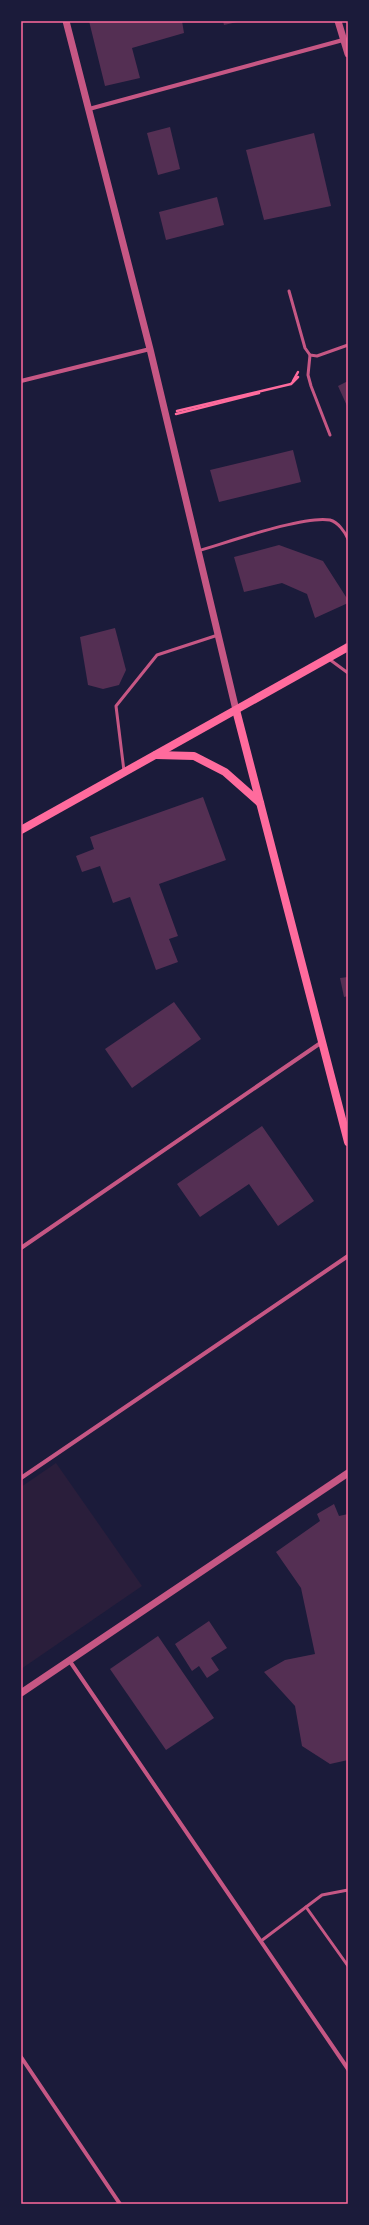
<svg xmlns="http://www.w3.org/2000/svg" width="369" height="2225" viewBox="0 0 369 2225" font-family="Cabin,sans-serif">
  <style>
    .green { fill: #2a1e3b }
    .building { fill: #542f53 }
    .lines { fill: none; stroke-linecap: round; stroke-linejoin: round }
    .path { stroke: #ff6b9d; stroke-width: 2.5 }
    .service { stroke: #c65784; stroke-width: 3 }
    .minor { stroke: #c65784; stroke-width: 4 }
    .tertiary { stroke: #c65784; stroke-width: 7 }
    .secondary { stroke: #ff6b9d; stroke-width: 8 }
    .neatline { fill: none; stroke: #ff6b9d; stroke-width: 1.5 }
  </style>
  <rect width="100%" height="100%" fill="#1b1b3a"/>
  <!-- green -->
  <polygon class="green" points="56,1463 142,1586 21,1669 21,1487"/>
  <!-- building -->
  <g class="building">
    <polygon points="89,21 182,21 184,33 132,48 140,78 105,86"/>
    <polygon points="223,21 237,21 237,22 224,25"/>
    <polygon points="170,127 180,169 158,175 147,133"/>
    <polygon points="314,133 331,206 264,220 246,150"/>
    <polygon points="217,197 224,225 166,240 159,212"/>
    <polygon points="348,381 348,408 338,386"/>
    <polygon points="293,450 301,482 219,502 210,470"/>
    <polygon points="279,545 323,561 348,600 348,603 315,618 307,594 282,583 244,592 234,557"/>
    <polygon points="115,628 126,670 119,685 103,689 88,685 80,637"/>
    <polygon points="203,797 226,860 159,884 178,936 169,939 178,962 156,970 130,897 113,903 100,866 82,872 76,856 94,849 90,837"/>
    <polygon points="348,977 348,996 344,997 340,978"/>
    <polygon points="174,1002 201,1039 132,1088 105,1049"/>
    <polygon points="262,1126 314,1201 278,1226 249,1184 200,1217 177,1184"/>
    <polygon points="334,1504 339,1516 348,1514 348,1760 330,1764 302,1746 295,1706 264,1672 285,1660 315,1654 301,1588 276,1552 320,1521 317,1514"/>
    <polygon points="209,1621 227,1648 211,1658 219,1670 207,1678 199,1666 192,1671 175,1644"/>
    <polygon points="158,1636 214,1718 166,1750 110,1669"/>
  </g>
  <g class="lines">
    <!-- path -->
    <g class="path">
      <polyline points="293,381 298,372"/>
      <polyline points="177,411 291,384 298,377"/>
      <polyline points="176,414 259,393"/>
    </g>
    <!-- service -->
    <g class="service">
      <polyline points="289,291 305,348 310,355 317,356 348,345"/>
      <polyline points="310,355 308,375 311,386 330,435"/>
      <path d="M198,551C226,543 304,515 330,520C338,522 345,532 348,539"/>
      <polyline points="329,659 348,673"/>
      <polyline points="124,771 116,706 157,655 218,635"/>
      <polyline points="306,1907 348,1966"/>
      <polyline points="261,1941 322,1895 348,1890"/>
    </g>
    <!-- minor -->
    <g class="minor">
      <polyline points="89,109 343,40"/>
      <polyline points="21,381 150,349"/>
      <polyline points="21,1248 322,1042"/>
      <polyline points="21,1478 348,1256"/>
      <polyline points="69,1660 348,2069"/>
      <polyline points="21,2057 120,2204"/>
    </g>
    <!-- tertiary -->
    <g class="tertiary">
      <polyline points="66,21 150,349 236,710"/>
      <polyline points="338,21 348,54"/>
      <polyline points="21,1693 348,1473"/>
    </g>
    <!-- secondary -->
    <g class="secondary">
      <polyline points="236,710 348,1142"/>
      <polyline points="156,755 194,756 225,772 260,803"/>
      <polyline points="21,830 348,647"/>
    </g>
  </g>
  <!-- border -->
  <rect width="369" height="2225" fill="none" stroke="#1b1b3a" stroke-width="44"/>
  <rect x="22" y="22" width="325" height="2181" class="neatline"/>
</svg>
